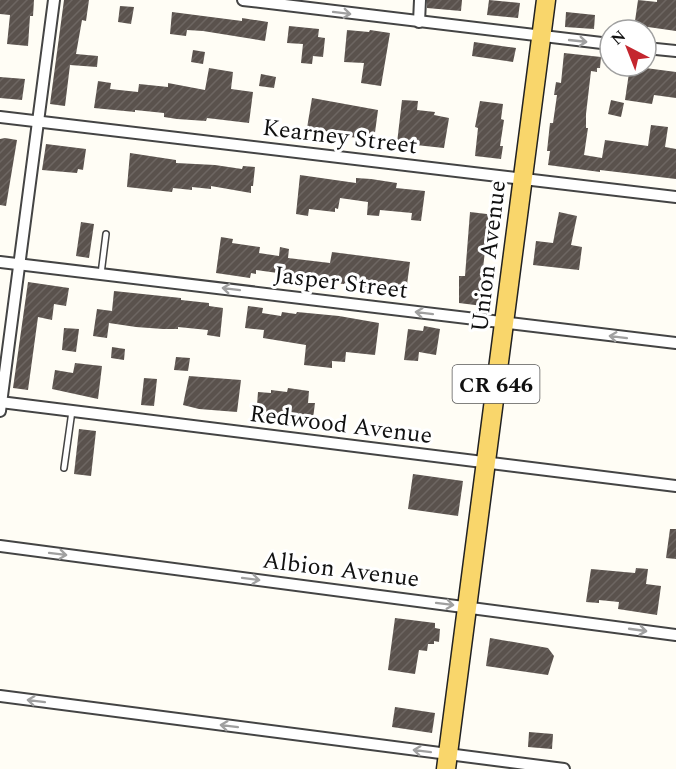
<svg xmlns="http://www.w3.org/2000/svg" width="676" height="769" viewBox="0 0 676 769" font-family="Spectral,serif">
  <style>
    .building { fill: url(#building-hatch) }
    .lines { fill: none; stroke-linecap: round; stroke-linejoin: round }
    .service-casing { stroke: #444; stroke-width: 8 }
    .minor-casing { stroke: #444; stroke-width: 14 }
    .primary-casing { stroke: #222; stroke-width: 21 }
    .service { stroke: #fff; stroke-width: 5 }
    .minor { stroke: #fff; stroke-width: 10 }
    .primary { stroke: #f9d66b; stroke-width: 18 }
    .oneway { stroke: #a0a0a0 }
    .labels { text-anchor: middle; stroke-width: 6; stroke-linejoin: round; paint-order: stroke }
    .shield { fill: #fff; stroke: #585858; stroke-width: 1.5 }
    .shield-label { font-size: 22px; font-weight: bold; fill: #111 }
    .street-label { font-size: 24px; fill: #111; stroke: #fff }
  </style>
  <defs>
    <pattern id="building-hatch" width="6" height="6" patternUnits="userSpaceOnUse" patternTransform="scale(1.5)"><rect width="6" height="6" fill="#5a524d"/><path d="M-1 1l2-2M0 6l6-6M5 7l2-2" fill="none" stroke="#6d6662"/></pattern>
  </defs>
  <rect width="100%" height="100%" fill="#fffdf5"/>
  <!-- building -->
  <g class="building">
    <polygon points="0,0 34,0 33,16 30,16 28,46 7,44 10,15 0,14"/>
    <polygon points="64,0 89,0 86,21 82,20 76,54 98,56 97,67 70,65 65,106 50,104"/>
    <polygon points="427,0 462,0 461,11 427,8"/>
    <polygon points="489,0 520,3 518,18 487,15"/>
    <polygon points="638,0 657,2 657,0 676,0 676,31 648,27 647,30 634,28"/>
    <polygon points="120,6 134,7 131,24 118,22"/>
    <polygon points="172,12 242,21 242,18 268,22 265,41 203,31 187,30 186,36 170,34"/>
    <polygon points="566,12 595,15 594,29 565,27"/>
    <polygon points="289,26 319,29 318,37 325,38 323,57 313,56 312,64 301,63 303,44 287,43"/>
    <polygon points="347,30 369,32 370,30 390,33 381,86 361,83 364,63 344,62"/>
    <polygon points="474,42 516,48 513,62 472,56"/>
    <polygon points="193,50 205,52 203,64 191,62"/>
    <polygon points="564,53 601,57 600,68 597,68 597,72 591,71 586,114 586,128 588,128 584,155 602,158 605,140 648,146 651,125 668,127 665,147 676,149 676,179 600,170 600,172 548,165 550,151 547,151 550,123 553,123 557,95 554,95 556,82 561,83"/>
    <polygon points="630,66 676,72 676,98 654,95 652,104 625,100"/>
    <polygon points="209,68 233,72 231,89 253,92 249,123 207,118 206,121 177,119 164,117 164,113 135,110 135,112 94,108 98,81 111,83 110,89 138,92 139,84 168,87 168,83 205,90"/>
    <polygon points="261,74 276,77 274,88 259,86"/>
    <polygon points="0,77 25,79 22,100 0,98"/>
    <polygon points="312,98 378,110 374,140 327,134 327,132 307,128"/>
    <polygon points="402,100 418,101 417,110 435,112 434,115 449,118 444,148 397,143"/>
    <polygon points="611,100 624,103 621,117 608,114"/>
    <polygon points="480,101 503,104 501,119 504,120 500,146 503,146 501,159 475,156 478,128 475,127"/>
    <polygon points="5,138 17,140 6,206 0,205 0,139"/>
    <polygon points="46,144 86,149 83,170 78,169 77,173 42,170"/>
    <polygon points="130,153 176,160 176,163 215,165 242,169 243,166 255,167 253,186 251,186 251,193 211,186 211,189 192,187 192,190 173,188 172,192 127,187"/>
    <polygon points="300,175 356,183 356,178 371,179 397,183 396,188 425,191 421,221 411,220 412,213 380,210 379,216 367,215 368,202 340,198 338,209 335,208 335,212 309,209 308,216 296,214"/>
    <polygon points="470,212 495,215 493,233 487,232 482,278 488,279 483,306 459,303 459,276 465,276"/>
    <polygon points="559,212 577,216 571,245 582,247 579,270 533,265 536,241 553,243"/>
    <polygon points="81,222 94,224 89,258 76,256"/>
    <polygon points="221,237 233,239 232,243 260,247 259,253 279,256 280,247 289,249 288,258 330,263 332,252 410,262 406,292 328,282 328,277 307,275 307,277 256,270 256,274 251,273 250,278 216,273"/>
    <polygon points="28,282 69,288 66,306 54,304 52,320 38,317 28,390 13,388"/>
    <polygon points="114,291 181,298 181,300 209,303 209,306 223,308 220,337 207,335 208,330 178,327 178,329 163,329 136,327 109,323 107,338 93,336 97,309 112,311"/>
    <polygon points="248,306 263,308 262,313 281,316 282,312 296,314 297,312 339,316 379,323 375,355 346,352 345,362 332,361 332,368 304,365 306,345 263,338 264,330 245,328"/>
    <polygon points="424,326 440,329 436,355 419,352 418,361 404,360 408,329 423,331"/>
    <polygon points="64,328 79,329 76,352 62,350"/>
    <polygon points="112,347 125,349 124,360 111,358"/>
    <polygon points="176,357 190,358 188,371 174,370"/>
    <polygon points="75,363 102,366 98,399 52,389 55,370 73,373"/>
    <polygon points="189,376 241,380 237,412 199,409 183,405"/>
    <polygon points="144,378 157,379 154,406 141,405"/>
    <polygon points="288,388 309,391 308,403 315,403 312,426 256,418 258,392 271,393 271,390 287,392"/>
    <polygon points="79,429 96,431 91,476 74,474"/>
    <polygon points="413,474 463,481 458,516 408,509"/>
    <polygon points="670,529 676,529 676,559 666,558"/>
    <polygon points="636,568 648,569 646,584 661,586 657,615 618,609 619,602 599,600 599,603 586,602 591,569 635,573"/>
    <polygon points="395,618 435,623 435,628 440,629 439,642 434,641 434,644 428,644 427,651 419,650 415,674 388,670"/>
    <polygon points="490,638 548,648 554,656 548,675 486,666"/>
    <polygon points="395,707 435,713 432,733 392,727"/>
    <polygon points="529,732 553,734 552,749 528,747"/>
  </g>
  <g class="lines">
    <defs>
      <g id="service">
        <polyline points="101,274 106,234"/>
        <polyline points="64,468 72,411"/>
      </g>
      <g id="minor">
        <polyline points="243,0 610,44"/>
        <polyline points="419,22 420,0"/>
        <polyline points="646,48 676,51"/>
        <polyline points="0,117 676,197"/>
        <polyline points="0,262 676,343"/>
        <polyline points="0,402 676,486"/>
        <polyline points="0,411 54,0"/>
        <polyline points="0,546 676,635"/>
        <polyline points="0,696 564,769"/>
      </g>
      <polyline id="primary" points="446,769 546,0"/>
    </defs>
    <!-- service casing -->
    <use href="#service" class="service-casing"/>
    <!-- minor casing -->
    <use href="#minor" class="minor-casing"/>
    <!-- primary casing -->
    <use href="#primary" class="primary-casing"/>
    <!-- service -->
    <use href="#service" class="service"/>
    <!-- minor -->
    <use href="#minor" class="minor"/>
    <!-- primary -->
    <use href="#primary" class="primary"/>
  </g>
  <!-- one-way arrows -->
  <defs><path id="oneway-shaft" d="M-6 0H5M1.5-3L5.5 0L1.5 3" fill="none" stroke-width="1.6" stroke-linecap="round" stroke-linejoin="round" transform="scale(1.5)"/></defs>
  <g class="oneway">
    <use href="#oneway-shaft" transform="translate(342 13) rotate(7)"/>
    <use href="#oneway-shaft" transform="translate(578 41) rotate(6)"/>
    <use href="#oneway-shaft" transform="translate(231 289) rotate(-173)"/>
    <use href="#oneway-shaft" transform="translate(424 313) rotate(-173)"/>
    <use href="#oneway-shaft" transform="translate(618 337) rotate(-173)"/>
    <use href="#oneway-shaft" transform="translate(58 554) rotate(7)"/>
    <use href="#oneway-shaft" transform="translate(251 579) rotate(7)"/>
    <use href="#oneway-shaft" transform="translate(445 604) rotate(7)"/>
    <use href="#oneway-shaft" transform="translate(638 630) rotate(8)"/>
    <use href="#oneway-shaft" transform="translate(36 701) rotate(-173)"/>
    <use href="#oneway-shaft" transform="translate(229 726) rotate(-173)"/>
    <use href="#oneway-shaft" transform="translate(422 751) rotate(-173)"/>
  </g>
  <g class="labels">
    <!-- shield labels -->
    <rect class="shield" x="452.5" y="365" width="87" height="38" rx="4.5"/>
    <g class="shield-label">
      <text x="496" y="392">CR 646</text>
    </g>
    <!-- street labels -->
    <g class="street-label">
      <text transform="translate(340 136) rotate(7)" y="8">Kearney Street</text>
      <text transform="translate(488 256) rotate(-83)" y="8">Union Avenue</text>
      <text transform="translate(341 282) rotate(7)" y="8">Jasper Street</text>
      <text transform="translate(341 424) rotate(7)" y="8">Redwood Avenue</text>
      <text transform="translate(341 569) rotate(7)" y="8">Albion Avenue</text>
    </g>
  </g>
  <!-- north arrow -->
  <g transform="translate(628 48) rotate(318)"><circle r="28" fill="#ffffff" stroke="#a0a0a0" stroke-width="1.5"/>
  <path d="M0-4.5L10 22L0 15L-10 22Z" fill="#c4262e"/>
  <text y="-9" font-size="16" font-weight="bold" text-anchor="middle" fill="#111111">N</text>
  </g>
</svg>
